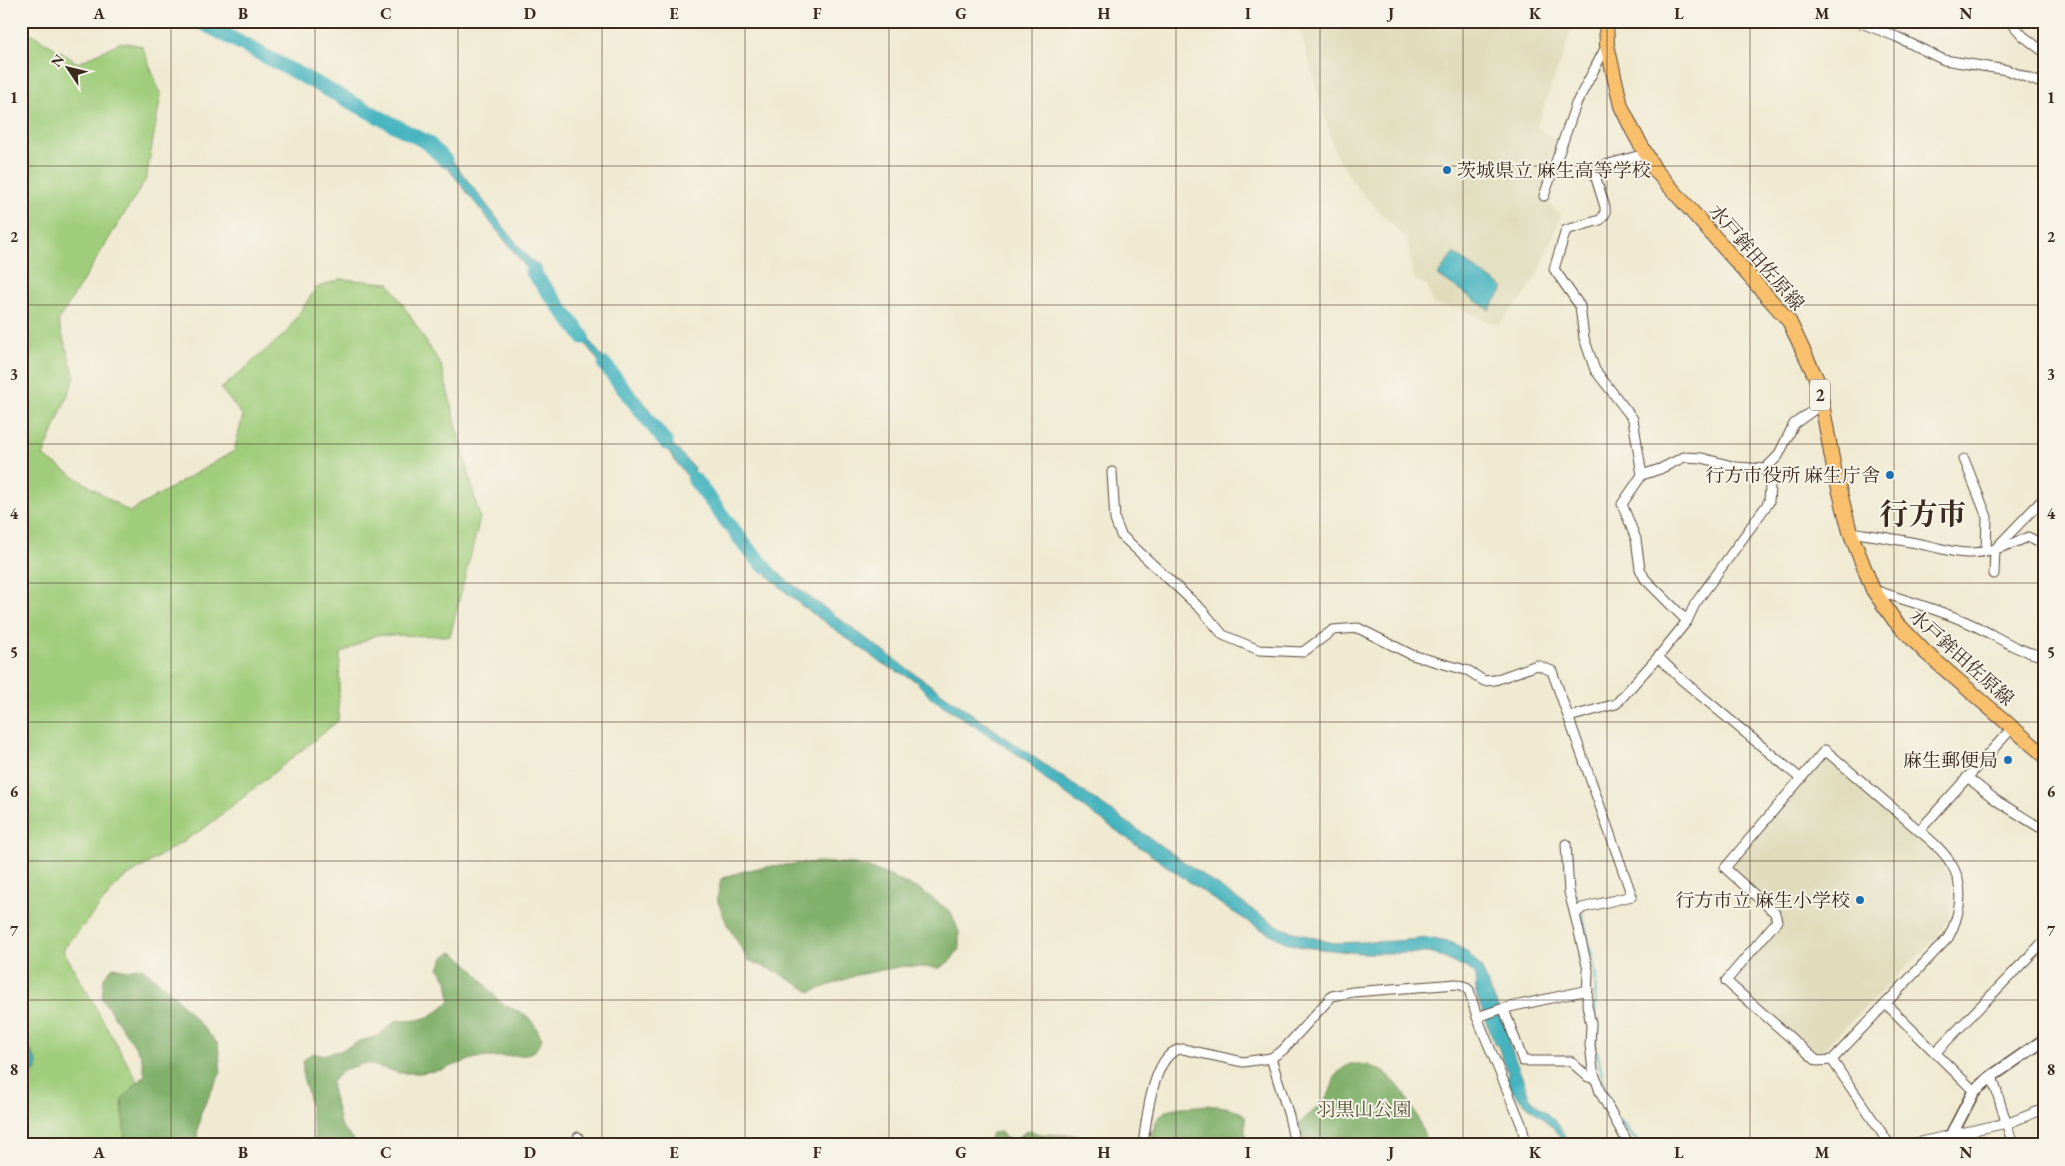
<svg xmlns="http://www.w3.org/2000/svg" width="2065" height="1166" viewBox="0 0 2065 1166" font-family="'EB Garamond','Noto Serif JP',serif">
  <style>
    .built { fill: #e0dcbb }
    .green { fill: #a0cd7b; stroke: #6e7c4c }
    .forest { fill: #80b06b; stroke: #5e6d44 }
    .water { fill: #45b4bf; stroke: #406f6e }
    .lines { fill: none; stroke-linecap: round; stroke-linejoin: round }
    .stream { stroke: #45b4bf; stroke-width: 2.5 }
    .river { stroke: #45b4bf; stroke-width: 15 }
    .minor-casing { stroke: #564739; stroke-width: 11 }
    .tertiary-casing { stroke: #564739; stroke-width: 14 }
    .primary-casing { stroke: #564739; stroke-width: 16 }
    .minor { stroke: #fff; stroke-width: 9 }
    .tertiary { stroke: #fff; stroke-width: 11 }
    .primary { stroke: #f8bf6c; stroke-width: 14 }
    .grid { fill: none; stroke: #3b2a1e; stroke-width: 1; stroke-opacity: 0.55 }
    .poi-dot { fill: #1f6fb2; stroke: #f7f3e8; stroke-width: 2 }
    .labels { text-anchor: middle; stroke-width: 4; stroke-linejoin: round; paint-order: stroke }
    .shield { fill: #f7f3e8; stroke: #73665b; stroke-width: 1 }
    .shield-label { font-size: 18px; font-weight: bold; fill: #3b2a1e }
    .poi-label { font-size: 19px; fill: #3b2a1e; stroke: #f7f3e8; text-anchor: end }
    .street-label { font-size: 19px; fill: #3b2a1e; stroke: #f7f3e8 }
    .park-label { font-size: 19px; fill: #545335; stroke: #f7f3e8 }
    .town-label { font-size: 29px; font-weight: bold; fill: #3b2a1e; stroke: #f7f3e8 }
    .neatline { fill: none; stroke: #3b2a1e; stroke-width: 2 }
    .grid-label { font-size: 16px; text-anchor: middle; font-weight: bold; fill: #3b2a1e }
  </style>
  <rect width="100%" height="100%" fill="#f7f3e8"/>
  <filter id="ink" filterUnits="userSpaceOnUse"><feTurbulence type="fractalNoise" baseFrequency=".02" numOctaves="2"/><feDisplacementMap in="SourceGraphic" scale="10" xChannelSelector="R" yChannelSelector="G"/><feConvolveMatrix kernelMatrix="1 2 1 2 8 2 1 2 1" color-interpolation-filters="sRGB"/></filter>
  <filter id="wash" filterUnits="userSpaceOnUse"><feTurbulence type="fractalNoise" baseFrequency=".0096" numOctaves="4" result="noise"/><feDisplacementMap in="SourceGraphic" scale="20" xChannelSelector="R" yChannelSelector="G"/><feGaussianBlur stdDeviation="1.12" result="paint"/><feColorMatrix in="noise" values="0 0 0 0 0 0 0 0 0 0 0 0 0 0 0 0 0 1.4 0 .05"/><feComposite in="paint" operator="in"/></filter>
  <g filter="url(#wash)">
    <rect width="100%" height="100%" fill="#f0ead2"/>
    <!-- built -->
    <g class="built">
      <polygon points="1297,21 1575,21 1537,127 1556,139 1541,196 1561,216 1539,273 1524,296 1499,324 1487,322 1461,308 1433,305 1427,286 1414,279 1407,240 1356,187 1335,152"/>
      <polygon points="1824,756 1933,854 1949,874 1953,895 1949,917 1937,937 1818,1054 1731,981 1784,916 1728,865"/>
    </g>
    <!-- green -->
    <polygon class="green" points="21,27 78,63 121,42 142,46 161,95 146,179 58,321 75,377 43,456 129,512 234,451 243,416 221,389 286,333 316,288 341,279 389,283 441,365 480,518 450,636 375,635 340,654 338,721 206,827 120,881 63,950 160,1121 169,1145 21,1145"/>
    <!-- forest -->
    <g class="forest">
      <path d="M818,862L856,864L881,872L922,891L951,912L959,932V949L950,961L940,968L903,966L857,975L811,992L777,972L748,960L727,924L717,899L721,879C753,865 784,866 818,862Z"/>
      <path d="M452,952C475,965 482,984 500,1002C508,1009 519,1010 527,1016C534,1022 538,1031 542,1039L535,1051L525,1055L476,1058L441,1070L420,1073H400L366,1063L343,1070L331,1083L340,1124L354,1141V1145H316L308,1094L303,1077V1061L312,1053L321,1055L340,1051L360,1041L378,1036L397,1020C420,1023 434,1017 450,1000L447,980L439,969L444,957Z"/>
      <polygon points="113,967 127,970 141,967 171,992 218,1044 221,1072 201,1112 197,1134 201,1145 125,1145 122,1099 145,1075 141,1055 102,999 104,977"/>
      <path d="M1350,1064C1357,1064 1366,1064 1373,1067C1403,1079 1418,1116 1428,1145H1299L1298,1125C1306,1116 1316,1110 1324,1101C1338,1084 1326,1077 1350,1064Z"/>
      <path d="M1207,1105C1221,1107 1234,1106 1245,1116V1132L1250,1145H1150C1156,1102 1172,1109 1207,1105Z"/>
      <polygon points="1027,1131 1041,1134 1078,1135 1089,1145 987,1145 992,1133 1001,1132 1005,1138 1014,1140"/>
    </g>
    <!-- water -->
    <g class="water">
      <polygon points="431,147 447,159 451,159 521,249 531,260 540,266 546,283 563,303 577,325 623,383 639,396 650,410 657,427 694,468 695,475 714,493 753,548 784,578 909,670 1263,917 1284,929 1332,943 1395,941 1427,938 1453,943 1468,953 1481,967 1511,1038 1508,1041 1530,1098 1558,1124 1570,1145 1563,1145 1556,1130 1511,1091 1507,1079 1508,1072 1497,1044 1495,1045 1476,994 1475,974 1466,966 1460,966 1434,953 1360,953 1302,947 1287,943 1259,928 1225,907 1087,810 1046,780 1026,760 930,697 916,681 883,664 801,605 770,578 754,558 721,507 700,490 682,470 654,431 650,417 644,406 609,375 575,330 557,299 533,276"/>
      <polygon points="1453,253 1504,288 1489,310 1438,275"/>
      <polygon points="21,1031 37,1063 37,1070 21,1081"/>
    </g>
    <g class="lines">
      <!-- stream -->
      <g class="stream">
        <polyline points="1576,895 1579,904"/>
        <polyline points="1582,914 1596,975 1595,1019"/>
        <polyline points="1595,1036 1596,1047"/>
        <polyline points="1597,1051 1605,1089"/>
        <polyline points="1607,1094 1611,1104"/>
        <polyline points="1620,1120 1629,1133 1639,1142"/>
      </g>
      <!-- river -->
      <g class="river">
        <polyline points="199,21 411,134 428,143 445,160"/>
        <polyline points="532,271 583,337"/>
        <polyline points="605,365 666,443"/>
        <polyline points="694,479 749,550 764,566"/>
      </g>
    </g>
  </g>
  <g filter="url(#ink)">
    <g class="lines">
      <defs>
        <g id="minor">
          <polyline points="1856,21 1897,37 1944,60 2007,70 2044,84"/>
          <polyline points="2010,21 2023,36 2044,52"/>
          <polyline points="1646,152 1641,155 1598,167 1595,175 1605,207 1605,214 1600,220 1566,230 1554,269 1580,306 1584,338 1595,370 1633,419 1642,475 1622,504 1636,539 1640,569 1645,579 1687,621"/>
          <polyline points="1544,196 1576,104 1607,45"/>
          <polyline points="1964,459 1987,517 1986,550"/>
          <polyline points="1112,472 1115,520 1121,535 1202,610 1223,635 1259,650 1303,652 1333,630 1358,628 1412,655 1469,671 1484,681 1495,680 1537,665 1552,671 1632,896 1582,908 1575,915 1588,970 1587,1005 1591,1024 1590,1045 1593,1070 1600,1092 1629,1145"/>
          <polyline points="1642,475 1660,469 1684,457 1702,458 1736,467 1765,469 1778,456 1794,424 1822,404"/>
          <path d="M1850,532C1877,536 1904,540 1930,546C1944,549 1955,553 1969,553C1989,553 2010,545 2028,537L2044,545"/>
          <polyline points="1994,574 1995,549 2044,498"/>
          <path d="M1874,590C1907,601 1941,610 1973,625C1997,636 2017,652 2044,656"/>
          <polyline points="1658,657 1682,680 1801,779"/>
          <polyline points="1569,717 1616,704 1658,657 1687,621 1695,604 1769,502 1770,486 1765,469"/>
          <path d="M1825,750C1853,774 1881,798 1909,822C1925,836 1945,850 1954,869C1965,891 1959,918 1948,938L1832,1060L1817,1061L1726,981L1777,921L1775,913L1725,868Z"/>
          <polyline points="1967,777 1997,801 2039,827 2044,827"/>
          <polyline points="1919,831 2012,728"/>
          <polyline points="1566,844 1569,892 1575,915"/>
          <polyline points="1886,1004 1974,1091"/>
          <polyline points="1504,1009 1523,1061 1570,1061 1588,1077 1596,1079"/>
          <polyline points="1477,1017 1501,1009 1588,990"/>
          <polyline points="1936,1052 2044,941"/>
          <polyline points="1271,1058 1289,1116 1295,1145"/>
          <polyline points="1832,1060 1890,1145"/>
          <polyline points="1992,1076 2013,1145"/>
          <polyline points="578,1137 580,1145"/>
          <path d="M1143,1145C1146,1122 1153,1049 1183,1049L1243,1062L1271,1058L1283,1050L1332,996L1353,992L1457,984L1464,986L1469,990L1477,1017L1522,1126L1526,1145"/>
          <polyline points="1906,1145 2011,1122 2044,1109"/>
        </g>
        <polyline id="tertiary" points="1946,1145 1974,1091 1992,1076 2044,1040"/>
        <polyline id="primary" points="1606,21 1607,45 1621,106 1633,131 1655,170 1789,321 1818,382 1834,469 1850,532 1873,590 1895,621 1925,652 2044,755"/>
      </defs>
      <!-- minor casing -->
      <use href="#minor" class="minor-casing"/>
      <!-- tertiary casing -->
      <use href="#tertiary" class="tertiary-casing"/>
      <!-- primary casing -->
      <use href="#primary" class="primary-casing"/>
      <!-- minor -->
      <use href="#minor" class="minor"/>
      <!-- tertiary -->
      <use href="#tertiary" class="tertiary"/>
      <!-- primary -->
      <use href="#primary" class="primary"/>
    </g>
  </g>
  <!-- grid -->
  <path class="grid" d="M171,21V1145M315,21V1145M458,21V1145M602,21V1145M745,21V1145M889,21V1145M1032,21V1145M1176,21V1145M1320,21V1145M1463,21V1145M1607,21V1145M1750,21V1145M1894,21V1145M21,166H2044M21,305H2044M21,444H2044M21,583H2044M21,722H2044M21,861H2044M21,1000H2044"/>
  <!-- markers -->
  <g class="poi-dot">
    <circle cx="1447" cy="170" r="5"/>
    <circle cx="1890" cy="475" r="5"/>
    <circle cx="2008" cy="760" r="5"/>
    <circle cx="1860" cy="900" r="5"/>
  </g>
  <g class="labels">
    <!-- shield labels -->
    <rect class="shield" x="1810" y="379.5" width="20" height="31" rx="4"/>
    <g class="shield-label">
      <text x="1820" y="401">2</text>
    </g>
    <!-- poi labels -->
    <g class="poi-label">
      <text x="1457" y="177" text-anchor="start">茨城県立 麻生高等学校</text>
      <text x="1880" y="482">行方市役所 麻生庁舎</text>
      <text x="1998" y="767">麻生郵便局</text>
      <text x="1850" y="907">行方市立 麻生小学校</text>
    </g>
    <!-- street labels -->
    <g class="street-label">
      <text transform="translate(1757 257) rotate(49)" y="7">水戸鉾田佐原線</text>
      <text transform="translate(1962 657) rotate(42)" y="7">水戸鉾田佐原線</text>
    </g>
    <!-- park labels -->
    <g class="park-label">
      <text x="1364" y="1116">羽黒山公園</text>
    </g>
    <!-- town labels -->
    <g class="town-label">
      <text x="1923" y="524">行方市</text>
    </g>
  </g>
  <!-- margin -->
  <rect width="2065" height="1166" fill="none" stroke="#f7f3e8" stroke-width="55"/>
  <!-- north arrow -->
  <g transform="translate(68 68) rotate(305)" stroke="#f7f3e8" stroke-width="4" paint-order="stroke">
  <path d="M0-4L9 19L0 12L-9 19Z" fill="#3b2a1e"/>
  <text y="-8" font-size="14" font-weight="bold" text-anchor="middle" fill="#3b2a1e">N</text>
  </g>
  <rect x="28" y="28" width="2010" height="1110" class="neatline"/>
  <g class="grid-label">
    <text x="99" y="19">A</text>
    <text x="243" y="19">B</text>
    <text x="386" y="19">C</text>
    <text x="530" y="19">D</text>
    <text x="674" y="19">E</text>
    <text x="817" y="19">F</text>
    <text x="961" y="19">G</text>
    <text x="1104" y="19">H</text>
    <text x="1248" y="19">I</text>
    <text x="1391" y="19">J</text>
    <text x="1535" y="19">K</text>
    <text x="1679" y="19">L</text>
    <text x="1822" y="19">M</text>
    <text x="1966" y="19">N</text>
    <text x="14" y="103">1</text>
    <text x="2051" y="103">1</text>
    <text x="14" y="242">2</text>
    <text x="2051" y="242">2</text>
    <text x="14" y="380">3</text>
    <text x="2051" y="380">3</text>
    <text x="14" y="519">4</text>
    <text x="2051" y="519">4</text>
    <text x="14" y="658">5</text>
    <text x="2051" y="658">5</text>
    <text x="14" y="797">6</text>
    <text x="2051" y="797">6</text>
    <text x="14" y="936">7</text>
    <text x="2051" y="936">7</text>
    <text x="14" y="1075">8</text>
    <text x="2051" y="1075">8</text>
    <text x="99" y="1158">A</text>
    <text x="243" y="1158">B</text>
    <text x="386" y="1158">C</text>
    <text x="530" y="1158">D</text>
    <text x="674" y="1158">E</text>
    <text x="817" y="1158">F</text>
    <text x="961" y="1158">G</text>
    <text x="1104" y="1158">H</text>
    <text x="1248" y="1158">I</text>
    <text x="1391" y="1158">J</text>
    <text x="1535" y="1158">K</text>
    <text x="1679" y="1158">L</text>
    <text x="1822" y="1158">M</text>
    <text x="1966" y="1158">N</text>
  </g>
</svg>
